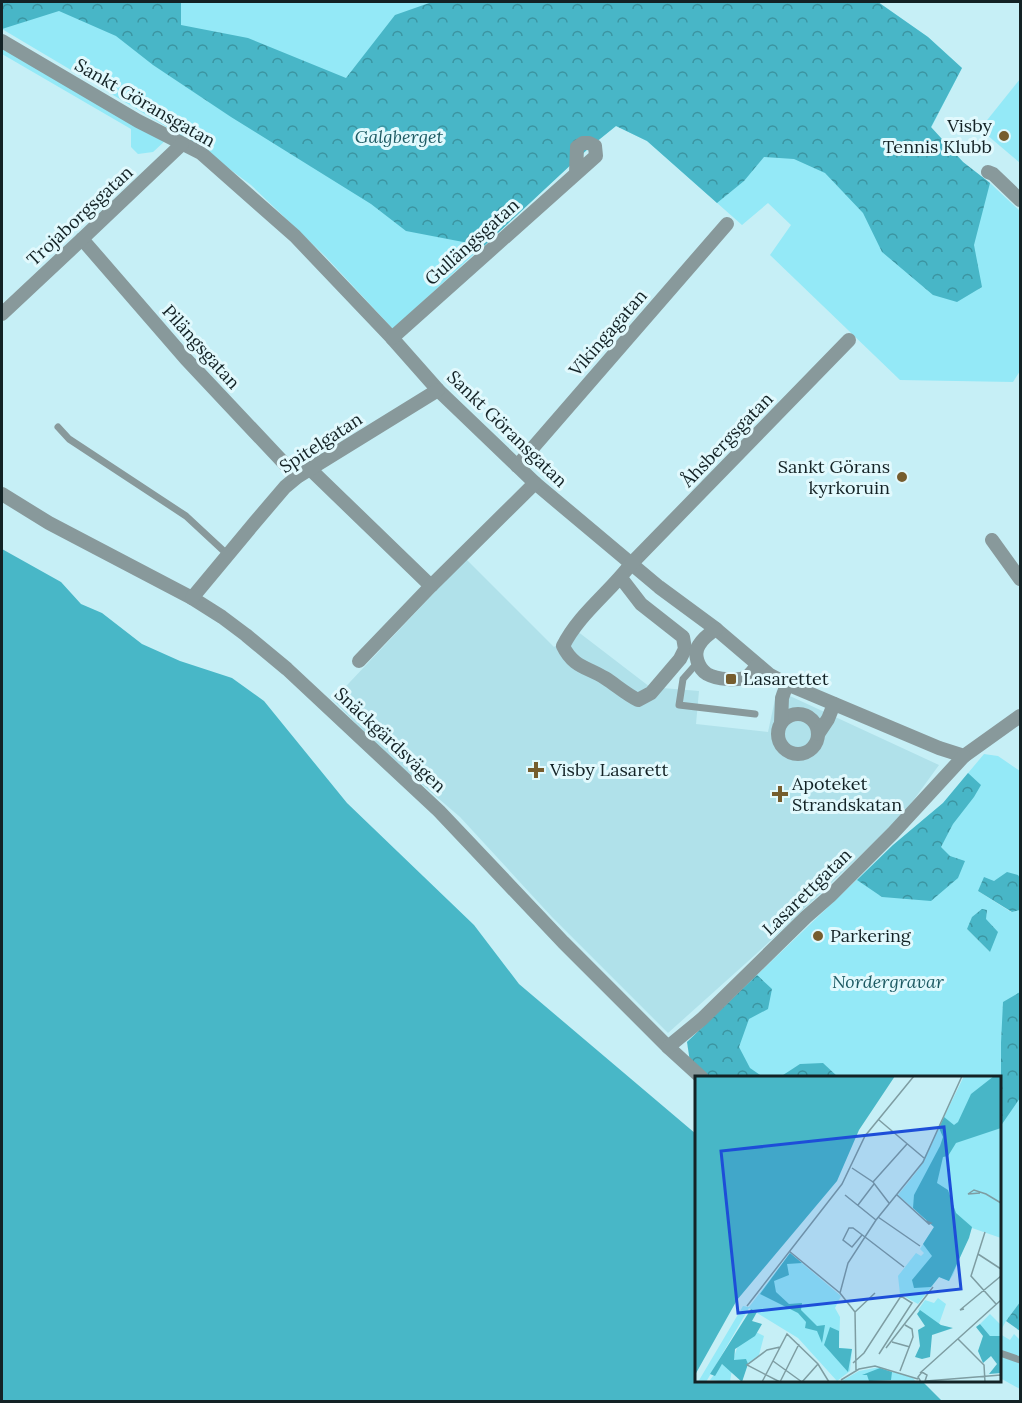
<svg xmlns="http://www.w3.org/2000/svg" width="1022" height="1403" viewBox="0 0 1022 1403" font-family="Lora,serif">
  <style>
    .built { fill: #b0e1ea }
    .green { fill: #94e9f7; fill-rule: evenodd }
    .forest { fill: url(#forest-crowns) }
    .water { fill: #48b7c7 }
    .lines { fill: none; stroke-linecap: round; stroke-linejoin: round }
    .lane { stroke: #88999b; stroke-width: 7 }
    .street { stroke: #88999b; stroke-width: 14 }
    .poi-dot { fill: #765d2e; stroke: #e1f9fd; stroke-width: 2 }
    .labels { text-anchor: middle; stroke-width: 6; stroke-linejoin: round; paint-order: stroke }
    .street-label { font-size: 18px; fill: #132225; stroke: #e1f9fd }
    .poi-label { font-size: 18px; fill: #132225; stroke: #e1f9fd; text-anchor: start }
    .park-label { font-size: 18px; font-style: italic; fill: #1d5a63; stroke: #e1f9fd }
    .inset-road { fill: none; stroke: #7e9da2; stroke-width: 1.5 }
    .view { fill: #1d4ed8; fill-opacity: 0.15; stroke: #1d4ed8; stroke-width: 3 }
    .inset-edge { fill: none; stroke: #132225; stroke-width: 3 }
  </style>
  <defs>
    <pattern id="forest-crowns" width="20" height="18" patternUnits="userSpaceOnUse" patternTransform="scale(1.5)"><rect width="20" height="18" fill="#48b6c7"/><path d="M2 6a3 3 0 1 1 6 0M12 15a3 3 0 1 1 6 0" fill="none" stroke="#3b94a1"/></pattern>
  </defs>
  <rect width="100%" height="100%" fill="#c6eff6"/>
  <!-- built -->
  <polygon class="built" points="466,559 554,647 577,631 650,687 699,691 696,724 768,732 777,690 939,765 902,816 755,955 668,1033 552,917 460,817 383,751 333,700"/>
  <!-- green -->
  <g class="green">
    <polygon points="2,2 878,2 928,37 962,68 931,128 963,162 990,183 1020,211 1020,371 1013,382 900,380 770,255 791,225 768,203 742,225 647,141 616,126 590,147 393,329 325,256 251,185 188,138 183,135 182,136 2,29"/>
    <polygon points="2,45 166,140 153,152 138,154 131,147 131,129 2,54"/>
    <polygon points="1020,79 1020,163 980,129"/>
    <path d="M984,754L998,756L1020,771V878L1018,875L994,881L978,891L1011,912L1020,910V1302L1006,1321L1000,1332V1078L707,1077L687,1042L893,845L943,803ZM986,919L990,952L967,929Z"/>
    <polygon points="1000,1334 1010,1340 1014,1334 1020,1340 1020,1389 1000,1378"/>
  </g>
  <!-- forest -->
  <g class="forest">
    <polygon points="2,2 181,2 181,25 248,38 346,78 395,15 432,2 878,2 928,37 962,68 931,127 963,162 990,183 974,245 982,287 957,302 933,295 882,252 863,213 825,173 794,159 764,157 744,181 717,203 647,141 616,126 590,147 484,246 406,231 371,204 231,117 153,65 116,36 59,11 2,29"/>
    <polygon points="968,773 981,785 974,797 953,824 941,847 950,856 965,861 958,878 931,901 882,897 857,880 893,845 943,803"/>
    <polygon points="1007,872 1018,875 1020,878 1020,910 1012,912 978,891 984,877 994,881"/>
    <polygon points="982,909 987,910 986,919 998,932 990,952 967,929 972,917"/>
    <polygon points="757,975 772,989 768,1009 749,1019 739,1047 750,1068 763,1077 707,1077 690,1062 687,1042"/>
    <polygon points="1020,992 1020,1098 1000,1127 1000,1082 1001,1080 1001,1043 1003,1002"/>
    <polygon points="823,1063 838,1077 780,1077 800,1064"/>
    <polygon points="1020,1302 1020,1331 1006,1321"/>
  </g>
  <!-- water -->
  <polygon class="water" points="2,549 61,582 81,604 102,613 142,644 180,661 232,678 264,701 347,803 474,925 519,984 696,1134 696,1380 922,1381 942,1401 2,1401"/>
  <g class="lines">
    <!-- lane -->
    <g class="lane">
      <polyline points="58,427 69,439 186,516 228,555"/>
      <polyline points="698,662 683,679 679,705 755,714"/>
      <polyline points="1000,1353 1020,1360"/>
    </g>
    <!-- street -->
    <g class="street">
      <polyline points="2,41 138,121 201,153 295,236 392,338 438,390 535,483 659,587 716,629 770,675 787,684 939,748 964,756 1020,716"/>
      <polyline points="988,172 993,174 1020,200"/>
      <polyline points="82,239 186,359 297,477"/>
      <polyline points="2,314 82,239 182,144"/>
      <polyline points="392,338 596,156 595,146 589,143 583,143 577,147 576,173"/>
      <polyline points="517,466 727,224"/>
      <polyline points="310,469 431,586"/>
      <polyline points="2,494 49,523 192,598 222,617 246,635 287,669 439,811 563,942 668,1047 702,1078"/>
      <polyline points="992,540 1020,579"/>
      <path d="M621,578L641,604L683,637L685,649L680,659L651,693L638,700C626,694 616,685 605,678C587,667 573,667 563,646C579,614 609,593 631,564L849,340"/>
      <polyline points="192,598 256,521 285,487 297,477 438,390"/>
      <path d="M716,629C710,633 703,638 699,645C693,654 698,668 707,674C716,679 739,682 748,676C752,673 755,668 757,665"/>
      <polyline points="359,661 431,586 535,483"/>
      <circle cx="798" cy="734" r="20"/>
      <polyline points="781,723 782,698 787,684"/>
      <polyline points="818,734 828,719 834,704"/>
      <polyline points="668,1047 702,1019 806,917 830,896 893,833 964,756"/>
    </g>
  </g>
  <!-- markers -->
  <g class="poi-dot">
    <circle cx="1004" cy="136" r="6"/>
    <circle cx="902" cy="477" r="6"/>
    <rect x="725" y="673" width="12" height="12" rx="3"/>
    <path d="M533 761h6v6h6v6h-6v6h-6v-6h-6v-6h6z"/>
    <path d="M777 785h6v6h6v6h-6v6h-6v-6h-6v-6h6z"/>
    <circle cx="818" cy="936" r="6"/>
  </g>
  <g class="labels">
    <!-- street labels -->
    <g class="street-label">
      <text transform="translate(145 103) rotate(30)" y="6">Sankt Göransgatan</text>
      <text transform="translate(80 216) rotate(-43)" y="6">Trojaborgsgatan</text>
      <text transform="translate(472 242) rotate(-42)" y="6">Gullängsgatan</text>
      <text transform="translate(608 333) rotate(-49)" y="6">Vikingagatan</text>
      <text transform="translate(201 347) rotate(48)" y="6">Pilängsgatan</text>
      <text transform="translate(507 429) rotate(44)" y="6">Sankt Göransgatan</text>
      <text transform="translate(727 440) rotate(-46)" y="6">Åhsbergsgatan</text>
      <text transform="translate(321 443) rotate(-33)" y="6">Spitelgatan</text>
      <text transform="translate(390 740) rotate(43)" y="6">Snäckgärdsvägen</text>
      <text transform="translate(807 892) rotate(-44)" y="6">Lasarettgatan</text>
    </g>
    <!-- poi labels -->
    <g class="poi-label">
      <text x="992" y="132" text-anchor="end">Visby<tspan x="992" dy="21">Tennis Klubb</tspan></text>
      <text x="890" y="473" text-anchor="end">Sankt Görans<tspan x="890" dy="21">kyrkoruin</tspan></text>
      <text x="743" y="685">Lasarettet</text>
      <text x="550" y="776">Visby Lasarett</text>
      <text x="792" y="790">Apoteket<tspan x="792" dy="21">Strandskatan</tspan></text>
      <text x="830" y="942">Parkering</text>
    </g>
    <!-- park labels -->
    <g class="park-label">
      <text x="399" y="143">Galgberget</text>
      <text x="888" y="988">Nordergravar</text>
    </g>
  </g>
  <!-- overview -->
  <g transform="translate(695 1076)">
    <rect width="306" height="306" fill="#c6eff6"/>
    <path d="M269,0H306V162L277,152L258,199L254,205L244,201L223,228L205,218L203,200L221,177L226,180L229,177L225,173L239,151L203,119L223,94ZM95,177L146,220L140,232L145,241L144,272L157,273L155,295L142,305L103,262L54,232L11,306H3L48,230L54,231ZM243,222L251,228L244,248L223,234L230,224L239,227ZM295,238L306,249V260H295L285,248ZM61,256L69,260L64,279L53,288L38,284L43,269ZM27,288L37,293L35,306L15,304ZM185,291L218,302L221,306H145L164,295Z" fill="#94e9f7"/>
    <path d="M299,0H306V52L261,67L253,80L248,81L242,107L253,114L261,137L277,151L274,162L254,205L244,201L236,211L219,212L217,204L237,180L228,168L239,151L218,132L219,119L245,70L248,61L244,52L249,41L259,49L263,46L276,18ZM95,177L107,187L92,188L94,199L79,205L81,216L94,228L107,227L106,234L122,250L130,249L127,267L122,255L110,252L111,246L103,237L65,218ZM56,233L62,236L57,245L67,248L60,260L40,273L39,284L51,283L53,288L47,306L27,288L20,300L15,298ZM225,234L246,249L258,252L237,259L235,281L227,283L220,281L225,270L223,254L230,250L222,238ZM285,248L295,260H306V297L294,298L302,288L296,280L288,287L283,275L288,260L281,251ZM135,251L144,255V272L157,273L153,296L129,269ZM185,292L197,296L196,304L174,305L172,299H167Z" fill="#48b6c7"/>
    <path d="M0,0H200L164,54L142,105L42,224L0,299Z" fill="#48b7c7"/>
    <path class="inset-road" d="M184,44L229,82M157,92L178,106L194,127M178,106L212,68M285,117L273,118L279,114L291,118L306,127M150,119L181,144M202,119L234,148L236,147L231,145M163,129L179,108M183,141L225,170M290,156L276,200L301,228M167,159L157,171L148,164L154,152H158L170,161L209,191M94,175L145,217M283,178L306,193M52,230L147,108L170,60L219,0M269,233L265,234L306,200M160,236L180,217M263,263L289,289L290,306M197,266L215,271M191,272L238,211M78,285L107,306M158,287L169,277L206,220L217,227L184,278M161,294L160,236L145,217L153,187L181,144L228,86L267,0M205,295L218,261L217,253L210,249M225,297L306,224M146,304L164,293L180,290L223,303M231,305L306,299M67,306L92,258L123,288L134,306M85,306L52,289L72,274L85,271M85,306L104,268M107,306L123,288M226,306L223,301L227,296L232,299L230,305"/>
    <path class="view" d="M249,51L266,213L43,237L26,75Z"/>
    <rect width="306" height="306" class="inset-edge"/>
  </g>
  <!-- border -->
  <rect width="1022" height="1403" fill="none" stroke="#132225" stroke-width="6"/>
</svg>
